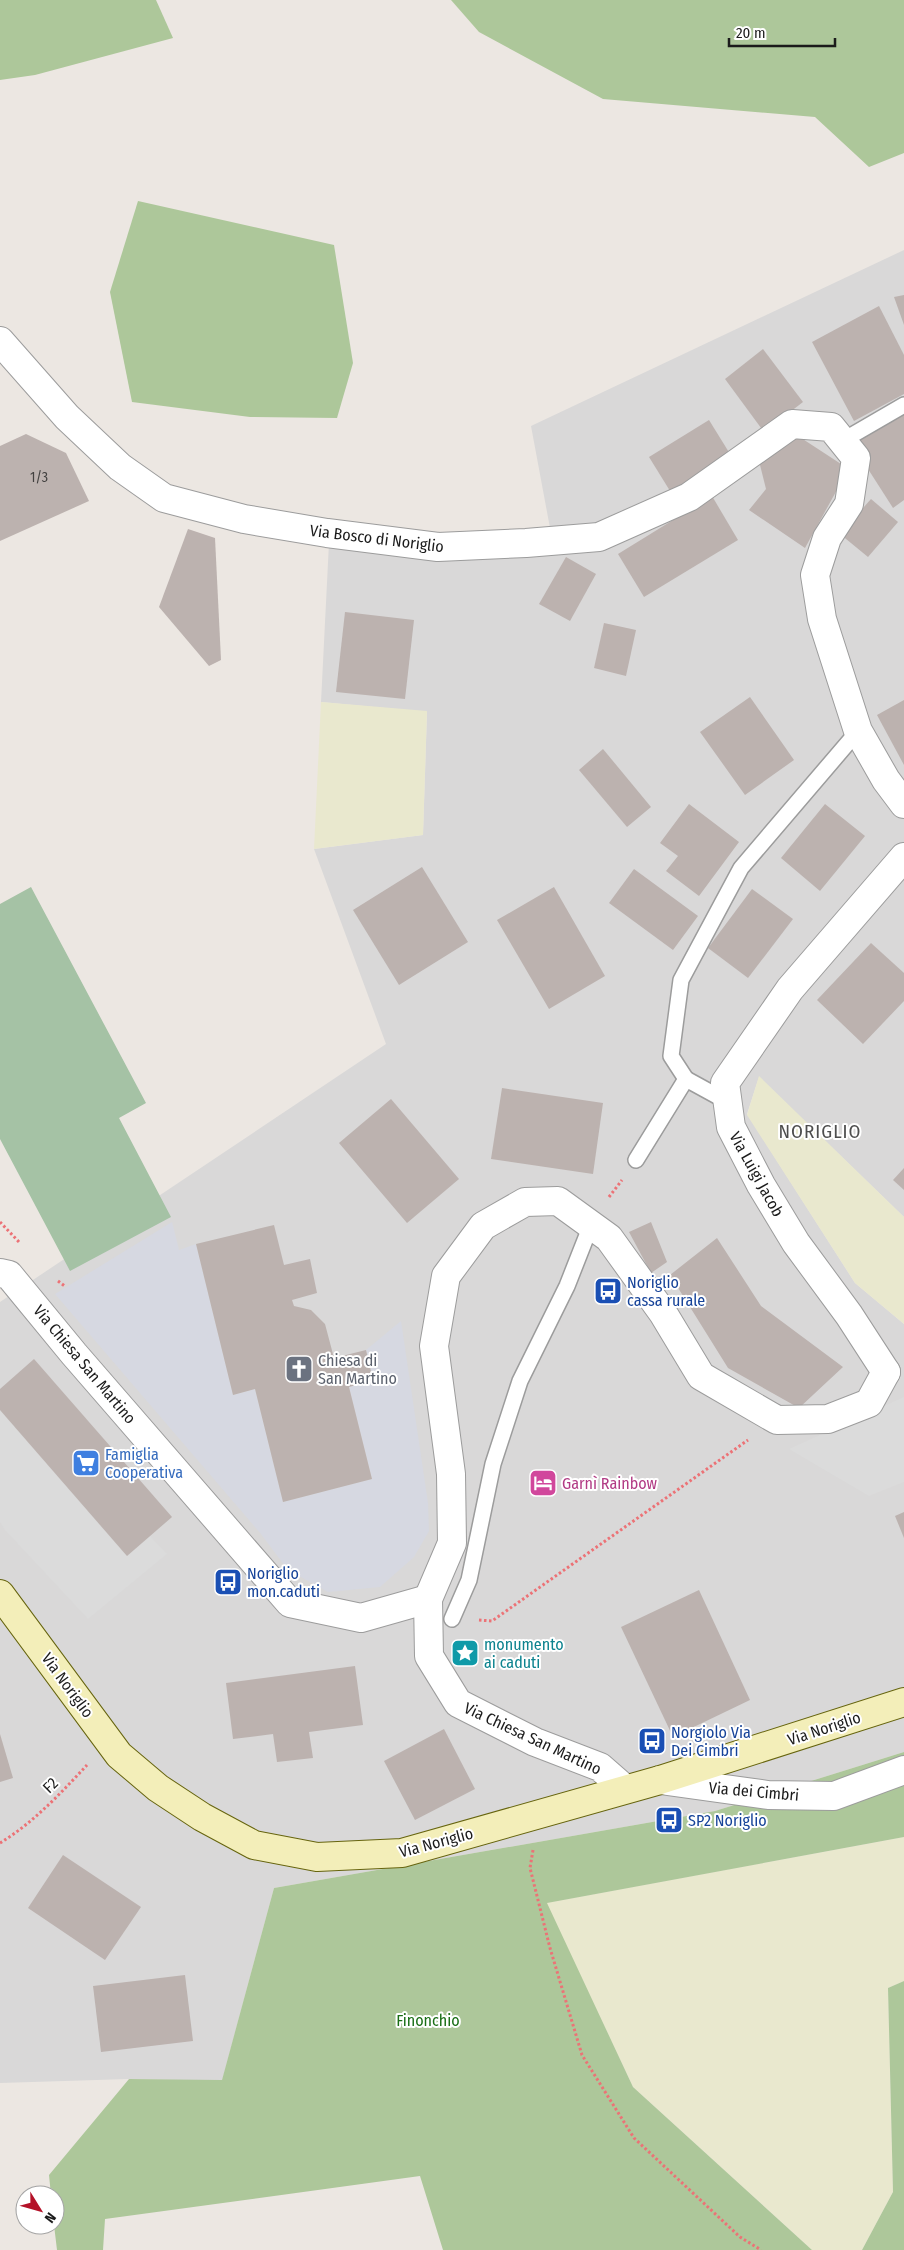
<svg xmlns="http://www.w3.org/2000/svg" width="904" height="2250" viewBox="0 0 904 2250" font-family="'Fira Sans Condensed',sans-serif">
  <style>
    .residential { fill: #d9d8d8 }
    .farmland { fill: #e9e8ce }
    .forest { fill: #adc79a }
    .cemetery { fill: #a5c2a5 }
    .parking { fill: #dbdbdb }
    .plaza { fill: #d6d8e1 }
    .building { fill: #bcb2af }
    .lines { fill: none; stroke-linecap: round; stroke-linejoin: round }
    .service-casing { stroke: #9c9c9c; stroke-width: 18 }
    .minor-casing { stroke: #9c9c9c; stroke-width: 30 }
    .tertiary-casing { stroke: #9c9c9c; stroke-width: 30 }
    .secondary-casing { stroke: #66640e; stroke-width: 30 }
    .path { stroke: #ec7276; stroke-width: 3; stroke-dasharray: 2.5 2.5; stroke-linecap: butt }
    .service { stroke: #fff; stroke-width: 15 }
    .minor { stroke: #fff; stroke-width: 28 }
    .tertiary { stroke: #fff; stroke-width: 28 }
    .secondary { stroke: #f3eeb9; stroke-width: 28 }
    .labels { text-anchor: middle; stroke-width: 4; stroke-linejoin: round; paint-order: stroke }
    .number-label { font-size: 14px; fill: #434140 }
    .street-label { font-size: 16px; fill: #1b1b1b; stroke: #fff }
    .transit-label { font-size: 16px; fill: #164399; stroke: #fff; text-anchor: start }
    .worship-label { font-size: 16px; fill: #5b616d; stroke: #fff; text-anchor: start }
    .shop-label { font-size: 16px; fill: #366cbe; stroke: #fff; text-anchor: start }
    .hotel-label { font-size: 16px; fill: #b23c85; stroke: #fff; text-anchor: start }
    .culture-label { font-size: 16px; fill: #0d838f; stroke: #fff; text-anchor: start }
    .park-label { font-size: 16px; fill: #196e15; stroke: #fff }
    .quarter-label { font-size: 19px; letter-spacing: 1px; fill: #4e4e4e; stroke: #fff }
  </style>
  <rect width="100%" height="100%" fill="#ece7e2"/>
  <!-- residential -->
  <polygon class="residential" points="904,250 904,1217 759,1077 747,1114 855,1283 904,1324 904,1752 715,1811 274,1888 222,2081 129,2079 0,2083 0,1302 386,1044 314,849 423,835 427,712 321,702 329,543 550,528 531,426"/>
  <!-- farmland -->
  <g class="farmland">
    <polygon points="321,702 427,711 423,835 314,849"/>
    <polygon points="759,1076 904,1217 904,1324 855,1283 747,1115"/>
    <polygon points="904,1837 904,1981 888,1988 893,2192 862,2250 812,2250 633,2087 546,1903"/>
  </g>
  <!-- forest -->
  <g class="forest">
    <polygon points="0,0 156,0 173,38 35,75 0,80"/>
    <polygon points="451,0 904,0 904,153 869,167 815,117 603,99 479,32"/>
    <polygon points="138,201 334,245 353,363 337,418 250,417 132,402 110,292"/>
    <polygon points="904,1752 904,1837 547,1903 633,2087 812,2250 443,2250 420,2176 105,2219 103,2250 57,2250 54,2225 55,2195 51,2195 49,2175 129,2079 222,2080 274,1888 715,1811"/>
    <polygon points="904,1981 904,2250 862,2250 893,2192 888,1988"/>
  </g>
  <!-- cemetery -->
  <polygon class="cemetery" points="31,887 146,1103 119,1118 171,1217 70,1271 0,1139 0,904"/>
  <!-- parking -->
  <g class="parking">
    <polygon points="904,1397 904,1482 869,1496 789,1449"/>
    <polygon points="0,1410 127,1556 150,1536 167,1554 88,1619 5,1530 0,1522"/>
  </g>
  <!-- plaza -->
  <polygon class="plaza" points="172,1222 179,1250 196,1244 233,1395 255,1389 283,1502 372,1479 349,1387 373,1380 366,1350 401,1321 428,1503 429,1531 414,1557 380,1587 328,1592 288,1570 261,1534 55,1294"/>
  <!-- building -->
  <g class="building">
    <polygon points="904,295 904,325 894,297"/>
    <polygon points="879,306 904,355 904,394 854,421 812,342"/>
    <polygon points="763,349 803,402 764,432 725,379"/>
    <polygon points="904,413 904,500 893,508 852,444"/>
    <polygon points="709,420 735,462 675,499 649,457"/>
    <polygon points="792,432 841,464 838,488 805,548 749,510 766,489 759,461"/>
    <polygon points="26,434 66,453 89,501 0,541 0,446"/>
    <polygon points="712,496 738,540 644,597 618,554"/>
    <polygon points="871,499 898,522 868,557 840,534"/>
    <polygon points="188,529 215,538 221,660 209,666 159,607"/>
    <polygon points="566,557 596,574 570,621 539,604"/>
    <polygon points="345,612 414,620 405,699 336,692"/>
    <polygon points="604,623 636,630 626,676 594,668"/>
    <polygon points="750,697 794,760 745,795 700,732"/>
    <polygon points="904,700 904,765 877,715"/>
    <polygon points="603,749 651,807 627,827 579,770"/>
    <polygon points="689,804 739,842 699,896 666,871 678,856 660,843"/>
    <polygon points="825,804 865,836 820,891 781,858"/>
    <polygon points="422,867 468,942 399,985 353,910"/>
    <polygon points="634,869 698,916 673,950 609,903"/>
    <polygon points="554,887 605,976 549,1009 497,920"/>
    <polygon points="752,889 793,919 748,978 708,948"/>
    <polygon points="871,943 904,973 904,1001 863,1044 817,1000"/>
    <polygon points="502,1088 603,1103 593,1174 491,1159"/>
    <polygon points="391,1099 459,1179 407,1223 339,1143"/>
    <polygon points="904,1168 904,1190 893,1180"/>
    <polygon points="651,1222 667,1262 651,1273 629,1232"/>
    <polygon points="274,1225 284,1265 310,1259 317,1293 292,1300 294,1306 311,1310 325,1324 334,1358 366,1350 373,1380 349,1387 372,1479 283,1502 255,1389 233,1395 196,1244"/>
    <polygon points="717,1238 761,1306 843,1367 799,1408 728,1368 670,1275"/>
    <polygon points="34,1359 172,1517 127,1556 0,1410 0,1389"/>
    <polygon points="904,1512 904,1538 895,1516"/>
    <polygon points="699,1590 750,1700 673,1737 621,1627"/>
    <polygon points="355,1666 363,1725 309,1732 313,1758 277,1762 273,1734 233,1739 226,1683"/>
    <polygon points="444,1729 475,1789 415,1820 384,1761"/>
    <polygon points="0,1734 13,1778 0,1782"/>
    <polygon points="63,1855 141,1907 105,1960 28,1908"/>
    <polygon points="185,1975 193,2041 101,2052 93,1986"/>
  </g>
  <g class="lines">
    <defs>
      <g id="service">
        <polyline points="842,441 904,405"/>
        <polyline points="686,1079 671,1056 681,980 741,868 858,731"/>
        <polyline points="636,1160 686,1079 728,1102"/>
        <polyline points="452,1619 469,1580 493,1464 520,1381 567,1286 591,1225"/>
      </g>
      <g id="minor">
        <polyline points="0,341 67,417 120,467 164,498 244,519 327,533 438,547 526,543 599,537 689,497 792,424 831,427 856,458 849,504 827,538 815,575 822,619 858,731 886,780 904,804"/>
        <polyline points="0,1273 9,1275 74,1354 290,1603 361,1618 428,1599"/>
        <polyline points="886,1372 849,1315 796,1243 761,1185 731,1127 725,1083 790,989 904,857"/>
        <polyline points="624,1788 600,1767 535,1742 458,1703 429,1656 428,1599 452,1543 451,1474 434,1346 446,1276 483,1226 525,1202 558,1201 609,1238 663,1313 701,1376 777,1420 828,1419 869,1403 886,1372"/>
      </g>
      <polyline id="tertiary" points="660,1780 768,1795 834,1796 904,1770"/>
      <polyline id="secondary" points="0,1594 119,1755 158,1788 202,1817 254,1845 317,1857 402,1853 660,1780 904,1702"/>
    </defs>
    <!-- service casing -->
    <use href="#service" class="service-casing"/>
    <!-- minor casing -->
    <use href="#minor" class="minor-casing"/>
    <!-- tertiary casing -->
    <use href="#tertiary" class="tertiary-casing"/>
    <!-- secondary casing -->
    <use href="#secondary" class="secondary-casing"/>
    <!-- path -->
    <g class="path">
      <polyline points="609,1197 622,1180"/>
      <polyline points="0,1222 20,1243"/>
      <polyline points="58,1281 66,1287"/>
      <polyline points="479,1620 492,1621 748,1440"/>
      <path d="M0,1843C33,1823 61,1793 87,1765"/>
      <polyline points="533,1850 530,1868 550,1948 582,2055 634,2138 740,2237 761,2250"/>
    </g>
    <!-- service -->
    <use href="#service" class="service"/>
    <!-- minor -->
    <use href="#minor" class="minor"/>
    <!-- tertiary -->
    <use href="#tertiary" class="tertiary"/>
    <!-- secondary -->
    <use href="#secondary" class="secondary"/>
  </g>
  <!-- icons -->
  <defs>
    <symbol id="bus-square" viewBox="-11 -11 22 22"><rect x="-9" y="-9" width="18" height="18" rx="4" fill="#1a4fb4" stroke="#fff"/><path d="M-5-6H5V4H4V6H2V4H-2V6H-4V4H-5ZM-3.5-4V0h7V-4ZM-3.5 1.2v1.5H-2V1.2ZM2 1.2v1.5H3.5V1.2Z" fill="#fff"/></symbol>
    <symbol id="church-square" viewBox="-11 -11 22 22"><rect x="-9" y="-9" width="18" height="18" rx="4" fill="#6b7280" stroke="#fff"/><path d="M-1.2-6h2.4v3.5h3.3v2.4h-3.3V6h-2.4V-.1h-3.3v-2.4h3.3Z" fill="#fff"/></symbol>
    <symbol id="supermarket-square" viewBox="-11 -11 22 22"><rect x="-9" y="-9" width="18" height="18" rx="4" fill="#3f7fe0" stroke="#fff"/><path d="M-6-5.5h2.5l.6 2H6L4.5 2H-2.5L-4.4-4H-6ZM-1.5 3.2a1.3 1.3 0 1 0 .1 0ZM3 3.2a1.3 1.3 0 1 0 .1 0Z" fill="#fff"/></symbol>
    <symbol id="hotel-square" viewBox="-11 -11 22 22"><rect x="-9" y="-9" width="18" height="18" rx="4" fill="#d1479c" stroke="#fff"/><path d="M-6-4.5h1.5V1H6V5H4.5V3h-9V5H-6ZM-4 0a1.8 1.8 0 1 1 3.6 0ZM.5 0V-2.5h3Q6-2.5 6 0Z" fill="#fff"/></symbol>
    <symbol id="sight-square" viewBox="-11 -11 22 22"><rect x="-9" y="-9" width="18" height="18" rx="4" fill="#0f9aa8" stroke="#fff"/><path d="M0-6L1.8-2.2L6-1.7L2.9 1.2L3.7 5.4L0 3.3L-3.7 5.4L-2.9 1.2L-6-1.7L-1.8-2.2Z" fill="#fff"/></symbol>
  </defs>
  <g fill-rule="evenodd">
    <use href="#bus-square" x="592" y="1275" width="32" height="32"/>
    <use href="#church-square" x="283" y="1353" width="32" height="32"/>
    <use href="#supermarket-square" x="70" y="1447" width="32" height="32"/>
    <use href="#hotel-square" x="527" y="1467" width="32" height="32"/>
    <use href="#bus-square" x="212" y="1566" width="32" height="32"/>
    <use href="#sight-square" x="449" y="1637" width="32" height="32"/>
    <use href="#bus-square" x="636" y="1725" width="32" height="32"/>
    <use href="#bus-square" x="653" y="1804" width="32" height="32"/>
  </g>
  <g class="labels">
    <!-- number labels -->
    <g class="number-label">
      <text x="39" y="482">1/3</text>
    </g>
    <!-- street labels -->
    <g class="street-label">
      <text transform="translate(377 538) rotate(7)" y="6">Via Bosco di Noriglio</text>
      <text transform="translate(757 1174) rotate(61)" y="6">Via Luigi Jacob</text>
      <text transform="translate(85 1364) rotate(50)" y="6">Via Chiesa San Martino</text>
      <text transform="translate(68 1685) rotate(54)" y="6">Via Noriglio</text>
      <text transform="translate(824 1728) rotate(-18)" y="6">Via Noriglio</text>
      <text transform="translate(533 1738) rotate(25)" y="6">Via Chiesa San Martino</text>
      <text transform="translate(50 1785) rotate(-44)" y="6">F2</text>
      <text transform="translate(754 1791) rotate(5)" y="6">Via dei Cimbri</text>
      <text transform="translate(436 1842) rotate(-15)" y="6">Via Noriglio</text>
    </g>
    <!-- transit labels -->
    <g class="transit-label">
      <text x="627" y="1288">Noriglio<tspan x="627" dy="18">cassa rurale</tspan></text>
      <text x="247" y="1579">Noriglio<tspan x="247" dy="18">mon.caduti</tspan></text>
      <text x="671" y="1738">Norgiolo Via<tspan x="671" dy="18">Dei Cimbri</tspan></text>
      <text x="688" y="1826">SP2 Noriglio</text>
    </g>
    <!-- worship labels -->
    <g class="worship-label">
      <text x="318" y="1366">Chiesa di<tspan x="318" dy="18">San Martino</tspan></text>
    </g>
    <!-- shop labels -->
    <g class="shop-label">
      <text x="105" y="1460">Famiglia<tspan x="105" dy="18">Cooperativa</tspan></text>
    </g>
    <!-- hotel labels -->
    <g class="hotel-label">
      <text x="562" y="1489">Garnì Rainbow</text>
    </g>
    <!-- culture labels -->
    <g class="culture-label">
      <text x="484" y="1650">monumento<tspan x="484" dy="18">ai caduti</tspan></text>
    </g>
    <!-- park labels -->
    <g class="park-label">
      <text x="428" y="2026">Finonchio</text>
    </g>
    <!-- quarter labels -->
    <g class="quarter-label">
      <text x="820" y="1138">NORIGLIO</text>
    </g>
  </g>
  <!-- north arrow -->
  <g transform="translate(40 2210) rotate(127)"><circle r="24" fill="#ffffff" stroke="#a4a4a4"/>
  <path d="M0-4L9 19L0 12L-9 19Z" fill="#b41228"/>
  <text y="-8" font-size="14" font-weight="bold" text-anchor="middle" fill="#1b1b1b">N</text>
  </g>
  <!-- scale -->
  <path d="M729 38v8h106v-8" fill="none" stroke="#1b1b1b" stroke-width="2.5"/>
  <text x="736" y="38" font-size="15" fill="#1b1b1b" stroke="#ffffff" stroke-width="4" paint-order="stroke">20 m</text>
</svg>
